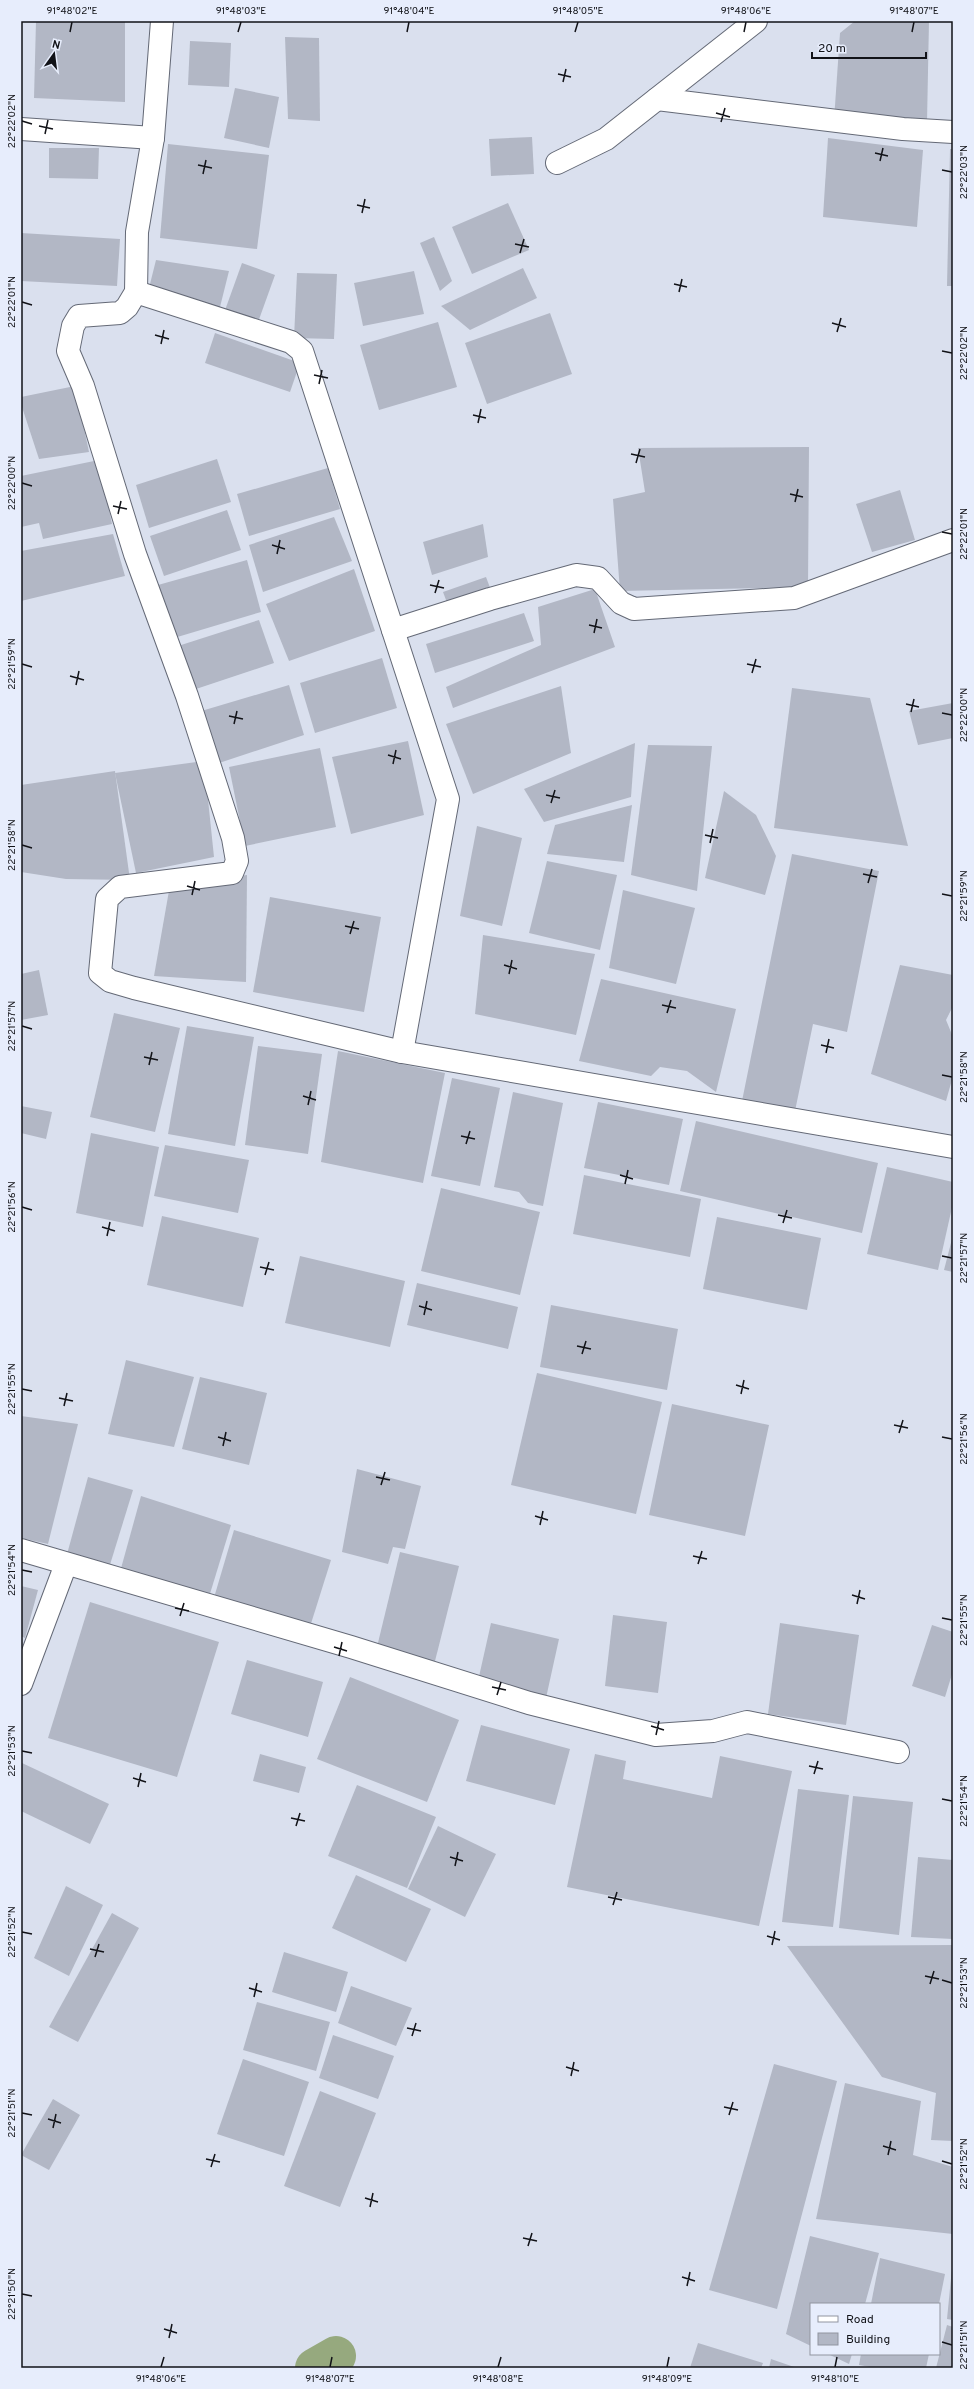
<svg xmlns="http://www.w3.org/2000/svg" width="974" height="2389" viewBox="0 0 974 2389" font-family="Overpass,sans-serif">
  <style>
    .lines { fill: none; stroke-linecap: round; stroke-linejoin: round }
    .canal { stroke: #96a97e; stroke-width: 40 }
    .building { fill: #b2b7c5 }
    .minor-casing { stroke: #646976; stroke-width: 24 }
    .minor { stroke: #fff; stroke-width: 22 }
    .ticks { fill: none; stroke: #111217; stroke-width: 1.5 }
    .neatline { fill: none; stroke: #111217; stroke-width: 1.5 }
    .ticks-label { font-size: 10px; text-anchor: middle; fill: #111217 }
  </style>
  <rect width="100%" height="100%" fill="#dae0ee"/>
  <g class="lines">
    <!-- canal -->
    <polyline class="canal" points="315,2368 336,2356"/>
  </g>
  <!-- building -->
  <g class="building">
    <polygon points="36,21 125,21 125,102 34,98"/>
    <polygon points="855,21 929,21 927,122 834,120 840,33"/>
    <polygon points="285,37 319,38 320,121 288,119"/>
    <polygon points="190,41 231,43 229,87 188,85"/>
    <polygon points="235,88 279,97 269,148 224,138"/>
    <polygon points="532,137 534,174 491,176 489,139"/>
    <polygon points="828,138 923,150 917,227 823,217"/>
    <polygon points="168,144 269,155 257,249 160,238"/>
    <polygon points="49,148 99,148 98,179 49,178"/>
    <polygon points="950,149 953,149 953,286 947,286"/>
    <polygon points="508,203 529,250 472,274 452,227"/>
    <polygon points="21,233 120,239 117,286 21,281"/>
    <polygon points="434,237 452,281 440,291 420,243"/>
    <polygon points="156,260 229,271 219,311 149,288"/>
    <polygon points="242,263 275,275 257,325 224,313"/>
    <polygon points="523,268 537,298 470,330 441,306"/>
    <polygon points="414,271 424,314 363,326 354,283"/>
    <polygon points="297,273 337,274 334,339 294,338"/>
    <polygon points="550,313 572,374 487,404 465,343"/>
    <polygon points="438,322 457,387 379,410 360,345"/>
    <polygon points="215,333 300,363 290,392 205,363"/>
    <polygon points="75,386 89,452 39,459 21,404 21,397"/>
    <polygon points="809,447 808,587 620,591 613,499 645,492 638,448"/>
    <polygon points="217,459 231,502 149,528 136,485"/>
    <polygon points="99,460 112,524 43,539 39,523 21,527 21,476"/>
    <polygon points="328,468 340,509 249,536 237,494"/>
    <polygon points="900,490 915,540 872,552 856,504"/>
    <polygon points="227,510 241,550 164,576 150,536"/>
    <polygon points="334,517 352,561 263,592 249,545"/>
    <polygon points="483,524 488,557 432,575 423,542"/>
    <polygon points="113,534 125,576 21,601 21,551"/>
    <polygon points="247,560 261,612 174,638 158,585"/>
    <polygon points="354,569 375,631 289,661 266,604"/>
    <polygon points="486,577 492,593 449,608 443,592"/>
    <polygon points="595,589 615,647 453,708 446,687 541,645 538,607"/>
    <polygon points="524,613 534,641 435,673 426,644"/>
    <polygon points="259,620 274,663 193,690 178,646"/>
    <polygon points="382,658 397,708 315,733 300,683"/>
    <polygon points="289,685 304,735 213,765 198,712"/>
    <polygon points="561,686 571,753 473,794 446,724"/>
    <polygon points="792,688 870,698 908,846 774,828"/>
    <polygon points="953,703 953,738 918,745 909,711"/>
    <polygon points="408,741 424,815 351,834 332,757"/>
    <polygon points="635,743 631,797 544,822 524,789"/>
    <polygon points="648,745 712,746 697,891 631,875"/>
    <polygon points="320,748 336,827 245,846 229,767"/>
    <polygon points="204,761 214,857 136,873 115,773"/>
    <polygon points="115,771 130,880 66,879 21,872 21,785"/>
    <polygon points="724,791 756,815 776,856 765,895 705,878"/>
    <polygon points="632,805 624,862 547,854 555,825"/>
    <polygon points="477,826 522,838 502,926 460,916"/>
    <polygon points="792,854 879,871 847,1032 813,1024 795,1111 742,1101"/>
    <polygon points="547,861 617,875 600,950 529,933"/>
    <polygon points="247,875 246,982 154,976 170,885"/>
    <polygon points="623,890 695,908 676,984 609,968"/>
    <polygon points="270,897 381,917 364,1012 253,992"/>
    <polygon points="483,935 595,954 576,1035 475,1014"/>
    <polygon points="900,965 953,975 953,1006 946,1020 953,1037 953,1076 946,1101 871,1074"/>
    <polygon points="39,970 48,1015 21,1020 21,974"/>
    <polygon points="601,979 736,1009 716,1092 687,1071 660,1067 651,1076 579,1061"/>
    <polygon points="114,1013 180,1028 155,1132 90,1117"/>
    <polygon points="187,1026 254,1037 235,1146 168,1134"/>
    <polygon points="258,1046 322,1054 308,1154 245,1145"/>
    <polygon points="338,1051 445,1073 423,1183 321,1162"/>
    <polygon points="452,1078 500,1088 480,1186 431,1176"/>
    <polygon points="513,1092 563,1103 543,1206 528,1203 519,1192 494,1187"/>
    <polygon points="598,1102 683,1119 669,1185 584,1168"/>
    <polygon points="21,1106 52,1112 46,1139 21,1133"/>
    <polygon points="696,1121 878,1163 862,1233 680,1191"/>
    <polygon points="91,1133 159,1147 143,1227 76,1213"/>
    <polygon points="165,1145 249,1160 238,1213 154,1196"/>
    <polygon points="887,1167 953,1182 953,1203 938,1270 867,1254"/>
    <polygon points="584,1175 701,1199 690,1257 573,1234"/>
    <polygon points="441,1188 540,1212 520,1295 421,1271"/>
    <polygon points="162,1216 259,1238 243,1307 147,1285"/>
    <polygon points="717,1217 821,1238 807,1310 703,1289"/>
    <polygon points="953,1235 953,1272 944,1270"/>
    <polygon points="300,1256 405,1281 390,1347 285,1323"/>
    <polygon points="417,1283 518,1307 508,1349 407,1325"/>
    <polygon points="551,1305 678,1329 667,1390 540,1367"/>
    <polygon points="126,1360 194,1377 174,1447 108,1434"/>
    <polygon points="537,1373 662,1402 636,1514 511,1485"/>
    <polygon points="200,1377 267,1393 249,1465 182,1449"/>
    <polygon points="672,1404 769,1425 745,1536 649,1515"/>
    <polygon points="21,1416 78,1424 48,1544 21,1538"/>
    <polygon points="357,1469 421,1486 405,1549 393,1547 388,1564 342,1552"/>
    <polygon points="88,1477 133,1490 109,1568 66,1558"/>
    <polygon points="141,1496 231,1525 209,1597 120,1572"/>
    <polygon points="234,1530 331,1560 309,1630 213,1601"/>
    <polygon points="400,1552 459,1566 434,1665 376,1651"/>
    <polygon points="21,1586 38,1590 25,1638 21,1636"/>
    <polygon points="90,1602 219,1642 177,1777 48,1738"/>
    <polygon points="613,1615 667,1622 658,1693 605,1686"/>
    <polygon points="491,1623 559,1639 546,1698 478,1681"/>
    <polygon points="780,1623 859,1635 846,1725 768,1714"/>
    <polygon points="932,1625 953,1632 953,1671 945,1697 912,1686"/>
    <polygon points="247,1660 323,1682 308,1737 231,1714"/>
    <polygon points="350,1677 459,1720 427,1802 317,1759"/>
    <polygon points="481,1725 570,1749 555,1805 466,1781"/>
    <polygon points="260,1754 306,1767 299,1793 253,1781"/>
    <polygon points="595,1754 626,1761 623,1779 712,1798 720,1756 792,1771 759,1926 567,1887"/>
    <polygon points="22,1763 109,1804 90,1844 21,1811"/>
    <polygon points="357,1785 436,1817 407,1888 328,1856"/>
    <polygon points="798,1789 849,1795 833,1927 782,1922"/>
    <polygon points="853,1796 913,1802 899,1935 839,1928"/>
    <polygon points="438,1826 496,1854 465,1917 408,1889"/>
    <polygon points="918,1857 953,1860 953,1939 911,1937"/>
    <polygon points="356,1875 431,1909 406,1962 332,1928"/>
    <polygon points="66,1886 103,1905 69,1976 34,1958"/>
    <polygon points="112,1913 139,1928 78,2042 49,2027"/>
    <polygon points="953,1945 953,2141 931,2140 936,2093 882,2077 787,1946"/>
    <polygon points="284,1952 348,1972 336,2012 272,1992"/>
    <polygon points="351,1986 412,2008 396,2046 338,2023"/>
    <polygon points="257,2002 330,2022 316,2071 243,2050"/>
    <polygon points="333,2035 394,2056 378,2099 319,2078"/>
    <polygon points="243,2059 309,2082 284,2156 217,2134"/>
    <polygon points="774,2064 837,2081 777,2309 709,2290"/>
    <polygon points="845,2083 921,2101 913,2155 953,2167 953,2234 816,2219"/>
    <polygon points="320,2091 376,2113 340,2207 284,2186"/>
    <polygon points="53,2099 80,2115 49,2170 21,2155"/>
    <polygon points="810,2236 879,2253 865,2304 811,2304 811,2346 786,2334"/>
    <polygon points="880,2258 945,2274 939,2304 871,2304"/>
    <polygon points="952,2268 953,2268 953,2320 947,2319"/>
    <polygon points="947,2325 953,2327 953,2368 936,2368"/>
    <polygon points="698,2343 763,2363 761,2368 690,2368"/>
    <polygon points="828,2354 852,2354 849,2364"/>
    <polygon points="861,2354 929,2354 926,2368 876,2368 859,2365"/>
    <polygon points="771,2359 797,2368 769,2368"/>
  </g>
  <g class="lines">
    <defs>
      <g id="minor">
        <polyline points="162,21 153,138 137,232 136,292 127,307 120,313 79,316 73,326 68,351 83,386 135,554 187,696 233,838 237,861 232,873 120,887 107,899 100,973 110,981 134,988 402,1052 953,1147"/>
        <polyline points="657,99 903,129 953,132"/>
        <polyline points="21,129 153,138"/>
        <polyline points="557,163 606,139 756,21"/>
        <polyline points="136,292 291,342 302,351 448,799 402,1052"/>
        <polyline points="393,630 490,599 576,575 598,578 621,603 634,609 794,598 953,540"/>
        <polyline points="21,1550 351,1647 529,1703 656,1735 713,1731 747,1722 898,1752"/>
        <polyline points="21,1684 66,1564"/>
      </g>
    </defs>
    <!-- minor casing -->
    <use href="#minor" class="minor-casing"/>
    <!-- minor -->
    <use href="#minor" class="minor"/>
  </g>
  <!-- ticks -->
  <path class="ticks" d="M70,32L72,22M238,32L241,22M407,32L409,22M575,32L578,22M744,32L746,22M912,32L914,22M558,74L571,77M563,82L566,69M716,113L730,117M22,121L32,124M721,122L725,108M39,126L53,129M45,134L48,120M875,153L888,156M880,161L883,148M198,165L212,168M942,170L952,172M203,174L206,160M357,205L370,208M362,213L365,199M515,244L529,247M520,253L524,239M674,284L687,287M679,292L682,279M22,302L32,305M832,323L846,327M837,332L841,318M155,335L169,339M161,344L164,330M942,351L952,353M314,375L328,378M319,384L322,370M473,415L486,418M478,423L481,409M631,454L645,457M636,463L640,449M22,483L32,486M790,494L803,497M795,502L798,489M113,506L127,509M118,514L121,501M942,532L952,534M272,545L285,549M277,554L280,540M430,585L444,588M435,593L439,580M589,625L602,628M594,633L597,619M22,664L32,667M747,664L761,667M752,673L756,659M70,676L84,680M76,685L79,671M906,704L919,707M911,712L914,699M942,713L952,715M229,716L243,719M234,724L237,711M388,755L401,759M393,764L396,750M546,795L560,798M551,803L555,790M705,835L718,838M710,843L713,829M22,845L32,848M863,874L877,877M868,883L872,869M187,886L200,890M942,894L952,896M192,895L195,881M345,926L359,929M350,934L354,921M504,965L517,969M509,974L512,960M662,1005L676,1008M667,1013L671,1000M22,1026L32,1029M821,1045L834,1048M826,1053L829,1039M144,1057L158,1060M149,1065L152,1052M942,1075L952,1077M303,1096L316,1100M308,1105L311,1091M461,1136L475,1139M466,1144L470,1131M620,1175L633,1179M625,1184L628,1170M22,1207L32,1210M778,1215L792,1218M783,1223L787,1210M102,1227L115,1231M107,1236L110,1222M942,1256L952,1258M260,1267L274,1270M265,1275L269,1262M419,1306L432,1310M424,1315L427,1301M577,1346L591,1349M582,1354L586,1341M736,1385L749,1389M22,1389L32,1391M741,1394L744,1380M59,1398L73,1401M64,1406L67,1393M894,1425L908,1428M899,1433L903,1420M218,1437L231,1441M942,1437L952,1439M223,1446L226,1432M376,1477L390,1480M381,1485L385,1472M535,1516L548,1520M540,1525L543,1511M693,1556L707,1559M698,1564L702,1551M22,1570L32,1572M852,1595L865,1599M857,1604L860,1590M175,1608L189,1611M180,1616L184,1603M942,1618L952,1620M334,1647L347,1651M339,1656L342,1642M492,1687L506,1690M497,1695L501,1682M651,1726L664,1730M656,1735L659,1721M22,1751L32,1753M809,1766L823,1769M814,1774L818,1761M133,1778L146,1782M138,1787L141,1773M942,1799L952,1801M291,1818L305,1821M296,1826L300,1813M450,1857L463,1861M455,1866L458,1852M608,1897L622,1900M613,1905L617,1892M22,1932L32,1934M767,1936L780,1940M772,1945L775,1931M90,1949L104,1952M95,1957L99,1944M925,1976L939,1979M942,1980L952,1983M930,1984L934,1971M249,1988L262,1992M254,1997L257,1983M407,2028L421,2031M412,2036L416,2023M566,2067L579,2071M571,2076L574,2062M724,2107L738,2110M22,2113L32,2115M729,2115L733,2102M48,2119L61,2123M53,2128L56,2114M883,2146L896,2150M888,2155L891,2141M206,2159L220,2162M942,2161L952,2164M211,2167L215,2154M365,2198L378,2202M370,2207L373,2193M523,2238L537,2241M528,2246L532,2233M682,2277L695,2281M687,2286L690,2272M22,2294L32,2296M164,2329L177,2333M169,2338L172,2324M942,2342L952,2345M161,2367L164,2357M330,2367L332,2357M498,2367L501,2357M667,2367L669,2357M835,2367L837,2357"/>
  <!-- border -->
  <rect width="974" height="2389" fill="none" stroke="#e7edfc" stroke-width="44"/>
  <!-- legend -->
  <rect x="810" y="2303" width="130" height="52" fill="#e7edfc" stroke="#9195a0"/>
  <rect x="818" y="2316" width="20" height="6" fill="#ffffff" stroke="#9195a0"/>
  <text x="846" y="2323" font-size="12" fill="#111217">Road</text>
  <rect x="818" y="2333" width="20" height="12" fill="#b2b7c5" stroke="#9195a0"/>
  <text x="846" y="2343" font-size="12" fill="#111217">Building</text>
  <!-- north arrow -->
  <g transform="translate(54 54) rotate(14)" stroke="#e7edfc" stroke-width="3" paint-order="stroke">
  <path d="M0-3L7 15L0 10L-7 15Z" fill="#111217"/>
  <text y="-6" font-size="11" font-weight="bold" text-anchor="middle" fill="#111217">N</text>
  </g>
  <!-- scale -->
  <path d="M812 52v6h114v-6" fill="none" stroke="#111217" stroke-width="2"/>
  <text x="818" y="52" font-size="12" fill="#111217" stroke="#e7edfc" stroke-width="3" paint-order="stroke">20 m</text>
  <rect x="22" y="22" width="930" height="2345" class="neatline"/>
  <g class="ticks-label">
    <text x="72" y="14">91°48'02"E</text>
    <text x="241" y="14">91°48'03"E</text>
    <text x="409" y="14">91°48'04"E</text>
    <text x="578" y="14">91°48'05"E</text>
    <text x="746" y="14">91°48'06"E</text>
    <text x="914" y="14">91°48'07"E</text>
    <text transform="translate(11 121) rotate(-90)" y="4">22°22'02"N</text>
    <text transform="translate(963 172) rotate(-90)" y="4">22°22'03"N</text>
    <text transform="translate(11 302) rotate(-90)" y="4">22°22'01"N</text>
    <text transform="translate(963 353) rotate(-90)" y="4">22°22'02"N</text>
    <text transform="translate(11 483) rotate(-90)" y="4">22°22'00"N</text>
    <text transform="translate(963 534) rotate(-90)" y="4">22°22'01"N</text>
    <text transform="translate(11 664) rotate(-90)" y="4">22°21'59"N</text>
    <text transform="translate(963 715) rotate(-90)" y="4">22°22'00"N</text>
    <text transform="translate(11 845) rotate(-90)" y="4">22°21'58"N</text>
    <text transform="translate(963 896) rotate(-90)" y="4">22°21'59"N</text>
    <text transform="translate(11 1026) rotate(-90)" y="4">22°21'57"N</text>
    <text transform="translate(963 1077) rotate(-90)" y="4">22°21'58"N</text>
    <text transform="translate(11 1207) rotate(-90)" y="4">22°21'56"N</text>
    <text transform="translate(963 1258) rotate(-90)" y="4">22°21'57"N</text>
    <text transform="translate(11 1389) rotate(-90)" y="4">22°21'55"N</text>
    <text transform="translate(963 1439) rotate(-90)" y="4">22°21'56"N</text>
    <text transform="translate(11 1570) rotate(-90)" y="4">22°21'54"N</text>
    <text transform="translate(963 1620) rotate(-90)" y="4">22°21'55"N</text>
    <text transform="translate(11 1751) rotate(-90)" y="4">22°21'53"N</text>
    <text transform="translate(963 1801) rotate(-90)" y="4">22°21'54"N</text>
    <text transform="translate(11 1932) rotate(-90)" y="4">22°21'52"N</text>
    <text transform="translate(963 1983) rotate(-90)" y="4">22°21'53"N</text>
    <text transform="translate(11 2113) rotate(-90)" y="4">22°21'51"N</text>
    <text transform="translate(963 2164) rotate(-90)" y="4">22°21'52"N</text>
    <text transform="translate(11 2294) rotate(-90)" y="4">22°21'50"N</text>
    <text transform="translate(963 2345) rotate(-90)" y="4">22°21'51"N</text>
    <text x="161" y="2382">91°48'06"E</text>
    <text x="330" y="2382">91°48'07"E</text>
    <text x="498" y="2382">91°48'08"E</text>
    <text x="667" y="2382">91°48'09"E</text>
    <text x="835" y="2382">91°48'10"E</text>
  </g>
</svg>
